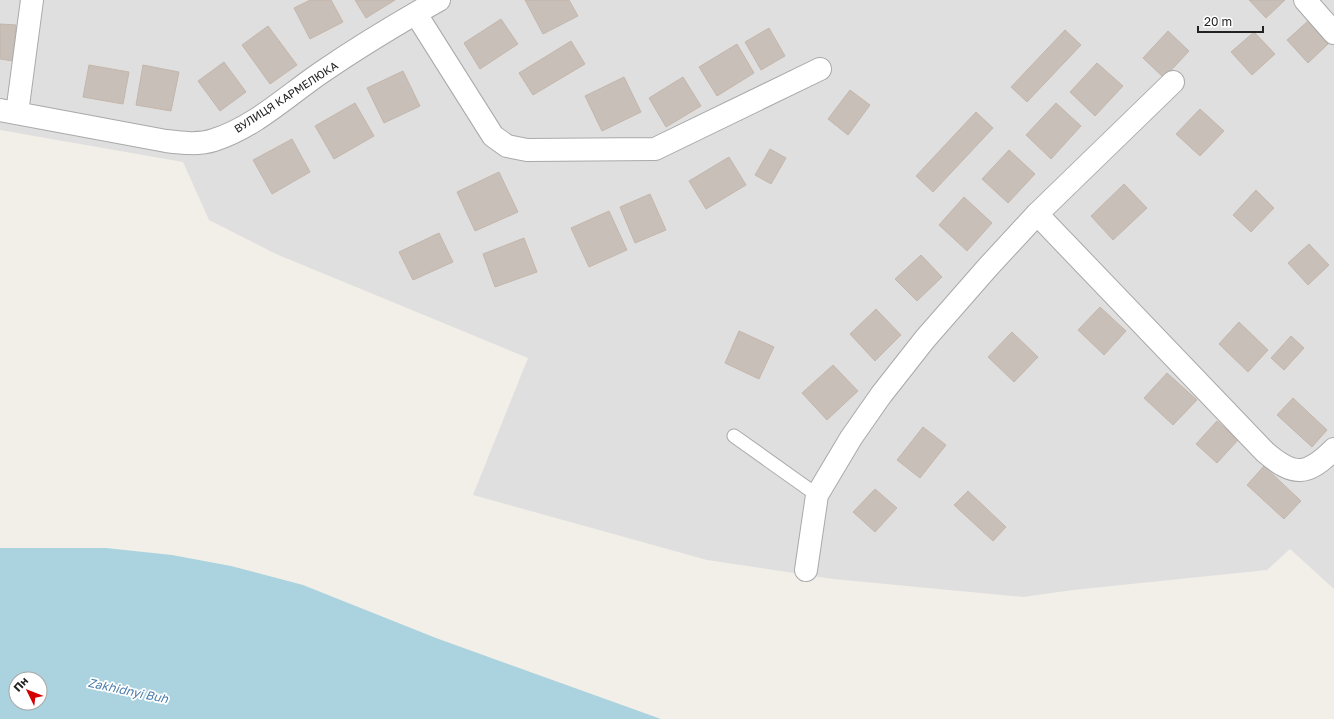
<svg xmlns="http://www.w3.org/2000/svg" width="1334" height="719" viewBox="0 0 1334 719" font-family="'Golos Text',sans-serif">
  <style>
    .residential { fill: #e0dfdf }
    .water { fill: #aad3df; fill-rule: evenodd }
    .building { fill: #c7bfb8; stroke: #c4b6ab }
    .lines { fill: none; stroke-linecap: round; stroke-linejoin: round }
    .service-casing { stroke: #a9a9a9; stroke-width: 15 }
    .minor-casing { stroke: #a9a9a9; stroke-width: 24 }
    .service { stroke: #fff; stroke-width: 13 }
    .minor { stroke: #fff; stroke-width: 22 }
    .labels { text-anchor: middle; stroke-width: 3.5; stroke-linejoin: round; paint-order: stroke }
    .street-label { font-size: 11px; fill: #222; stroke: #fff }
    .water-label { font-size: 12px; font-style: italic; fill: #4a7aab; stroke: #fff }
  </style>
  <rect width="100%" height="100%" fill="#f2efe9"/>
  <!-- residential -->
  <polygon class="residential" points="0,0 1334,0 1334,589 1290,549 1267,570 1073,590 1023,597 833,579 707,560 473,495 528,358 276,254 209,220 183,162 0,130"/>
  <!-- water -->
  <path class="water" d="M0,548H106L172,555L231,566L303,585L436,638L661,719H0ZM16,679H40V703H16Z"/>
  <!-- building -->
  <g class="building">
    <polygon points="310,0 331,0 343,22 310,39 294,8"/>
    <polygon points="355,0 395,0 366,18"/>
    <polygon points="525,0 569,0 578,16 543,34"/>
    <polygon points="1249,0 1285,0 1266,18"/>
    <polygon points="501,19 518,44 480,69 464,43"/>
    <polygon points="1308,21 1328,44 1308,63 1287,40"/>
    <polygon points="0,24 16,25 13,61 0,59"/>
    <polygon points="268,26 297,65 270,84 242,45"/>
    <polygon points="769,28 785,56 761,70 745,42"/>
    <polygon points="1065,30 1081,45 1027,102 1011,87"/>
    <polygon points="1168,31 1189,51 1164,78 1143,58"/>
    <polygon points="1254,32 1275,54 1252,75 1231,52"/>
    <polygon points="571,41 585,64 533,95 519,73"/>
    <polygon points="737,44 754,73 717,96 699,67"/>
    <polygon points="224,62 246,92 220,111 198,81"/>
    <polygon points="1097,63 1123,86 1095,116 1070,92"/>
    <polygon points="89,65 129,72 123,104 83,97"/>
    <polygon points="143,65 179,72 171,111 136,105"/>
    <polygon points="403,71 420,106 384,123 367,88"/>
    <polygon points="624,77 641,112 602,131 585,96"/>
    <polygon points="683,77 701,106 666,127 649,98"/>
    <polygon points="850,90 870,105 848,135 828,119"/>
    <polygon points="355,103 374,136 334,159 315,126"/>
    <polygon points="1056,103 1081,126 1051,159 1026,135"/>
    <polygon points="1200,109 1224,131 1200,156 1176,134"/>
    <polygon points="976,112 993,128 933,192 916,176"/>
    <polygon points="292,139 310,172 272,194 253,160"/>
    <polygon points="770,149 786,158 771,184 755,175"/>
    <polygon points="1009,150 1035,174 1008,203 982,179"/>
    <polygon points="729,157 746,185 706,209 689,181"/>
    <polygon points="499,172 518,212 475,231 457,192"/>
    <polygon points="1124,184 1147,208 1113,240 1091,216"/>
    <polygon points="1256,190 1274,208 1251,232 1233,215"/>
    <polygon points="650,194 666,230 635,243 620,207"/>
    <polygon points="964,197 992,223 967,251 939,225"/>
    <polygon points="609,211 627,250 589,267 571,228"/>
    <polygon points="439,233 453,262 413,280 399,252"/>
    <polygon points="524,238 537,272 495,287 483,254"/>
    <polygon points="1309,244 1329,265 1308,285 1288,263"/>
    <polygon points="921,255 942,277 917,301 895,279"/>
    <polygon points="1100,307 1126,331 1104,355 1078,330"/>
    <polygon points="876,309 901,335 875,361 850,334"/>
    <polygon points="1239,322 1268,350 1248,372 1219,344"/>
    <polygon points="739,331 774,347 759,379 725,363"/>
    <polygon points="1012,332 1038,357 1014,382 988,357"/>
    <polygon points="1291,336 1304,348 1284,370 1271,358"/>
    <polygon points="833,365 858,391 827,420 802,393"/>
    <polygon points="1167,373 1197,400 1173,425 1144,398"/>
    <polygon points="1293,398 1327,430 1312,447 1277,415"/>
    <polygon points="1217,421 1238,440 1217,463 1196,444"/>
    <polygon points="923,427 946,445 920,478 897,460"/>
    <polygon points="1264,466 1301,501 1284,519 1247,485"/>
    <polygon points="875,489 897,508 875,532 853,512"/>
    <polygon points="968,491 1006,527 993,541 954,505"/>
  </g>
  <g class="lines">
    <defs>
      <polyline id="service" points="734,436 817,495"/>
      <g id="minor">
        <polyline points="1305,0 1334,33"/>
        <polyline points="416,14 493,136 507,146 527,150 655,149 820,69"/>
        <path d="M0,110L166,141C182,143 199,145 214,140C255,127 288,95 322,72C360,46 400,22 439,0"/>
        <polyline points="17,113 32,0"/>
        <path d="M1037,214L1265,452C1294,477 1307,476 1334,449"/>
        <polyline points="806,570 817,495 851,438 881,395 925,339 988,267 1037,214 1173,82"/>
      </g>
    </defs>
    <!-- service casing -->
    <use href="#service" class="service-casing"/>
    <!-- minor casing -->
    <use href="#minor" class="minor-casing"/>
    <!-- service -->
    <use href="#service" class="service"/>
    <!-- minor -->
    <use href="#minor" class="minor"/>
  </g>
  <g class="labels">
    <!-- street labels -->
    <g class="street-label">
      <text transform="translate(286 97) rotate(-33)" y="4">ВУЛИЦЯ КАРМЕЛЮКА</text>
    </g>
    <!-- water labels -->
    <g class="water-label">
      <text transform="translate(128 691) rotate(12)" y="4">Zakhidnyi Buh</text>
    </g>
  </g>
  <!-- north arrow -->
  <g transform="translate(28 691) rotate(313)"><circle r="19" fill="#ffffff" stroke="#a7a7a7"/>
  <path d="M0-3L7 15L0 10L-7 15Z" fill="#d40000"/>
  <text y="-6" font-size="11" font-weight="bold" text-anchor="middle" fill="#222222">Пн</text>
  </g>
  <!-- scale -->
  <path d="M1198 26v6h65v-6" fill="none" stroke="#222222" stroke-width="2"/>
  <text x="1204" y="26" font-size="12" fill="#222222" stroke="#ffffff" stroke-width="3" paint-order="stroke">20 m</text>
</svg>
